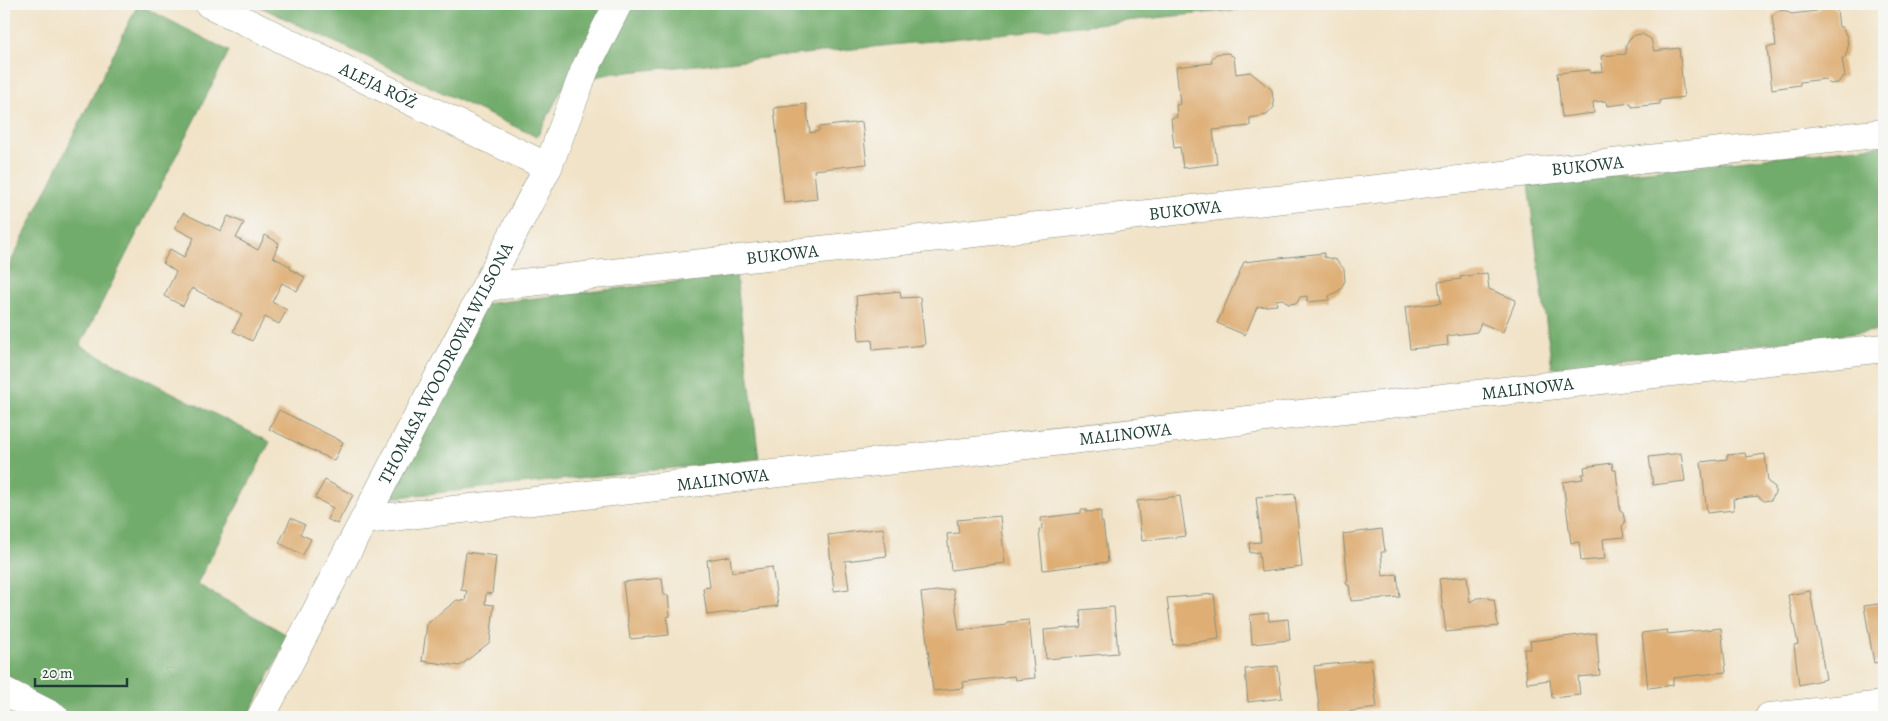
<svg xmlns="http://www.w3.org/2000/svg" width="1888" height="721" viewBox="0 0 1888 721" font-family="Alegreya,serif">
  <style>
    .forest { fill: #72ac6c; stroke: #487450 }
    .building { fill: #deae74 }
    .lines { fill: none; stroke-linecap: round; stroke-linejoin: round }
    .minor-casing { stroke: #88907e; stroke-width: 29 }
    .minor { stroke: #fff; stroke-width: 28 }
    .labels { text-anchor: middle; stroke-width: 4; stroke-linejoin: round; paint-order: stroke }
    .street-label { font-size: 18px; fill: #1f3d34; stroke: #f6f6f2 }
  </style>
  <rect width="100%" height="100%" fill="#f6f6f2"/>
  <filter id="ink" filterUnits="userSpaceOnUse"><feTurbulence type="fractalNoise" baseFrequency=".02" numOctaves="2"/><feDisplacementMap in="SourceGraphic" scale="10" xChannelSelector="R" yChannelSelector="G"/><feConvolveMatrix kernelMatrix="1 2 1 2 8 2 1 2 1" color-interpolation-filters="sRGB"/></filter>
  <filter id="wash" filterUnits="userSpaceOnUse"><feTurbulence type="fractalNoise" baseFrequency=".0096" numOctaves="4" result="noise"/><feDisplacementMap in="SourceGraphic" scale="20" xChannelSelector="R" yChannelSelector="G"/><feGaussianBlur stdDeviation="1.12" result="paint"/><feColorMatrix in="noise" values="0 0 0 0 0 0 0 0 0 0 0 0 0 0 0 0 0 1.4 0 .05"/><feComposite in="paint" operator="in"/></filter>
  <g filter="url(#wash)">
    <rect width="100%" height="100%" fill="#f1e3c8"/>
    <!-- forest -->
    <g class="forest">
      <polygon points="138,4 229,51 80,346 270,442 197,584 289,636 248,717 70,717 4,684 4,276"/>
      <polygon points="254,4 606,4 537,137"/>
      <polygon points="631,4 1292,4 609,74 591,78"/>
      <polygon points="1884,145 1884,330 1552,368 1528,184"/>
      <polygon points="736,275 759,459 388,498 483,304"/>
    </g>
    <g id="blocks">
      <!-- building -->
      <g class="building">
        <polygon points="1829,5 1837,9 1839,27 1842,27 1847,37 1848,47 1845,58 1842,58 1845,77 1842,77 1838,83 1830,84 1825,79 1800,82 1800,85 1772,89 1767,47 1776,46 1772,16 1778,11 1785,10 1791,14 1817,11 1822,6"/>
        <polygon points="1642,34 1651,39 1654,51 1679,48 1684,97 1660,100 1660,104 1632,107 1631,103 1607,106 1606,101 1593,102 1594,113 1562,117 1557,73 1590,70 1590,73 1603,71 1601,56 1626,54 1626,45 1629,39 1635,35"/>
        <polygon points="1228,53 1234,57 1236,74 1250,72 1272,90 1274,107 1267,115 1250,118 1250,126 1213,130 1217,164 1183,168 1180,147 1174,148 1171,118 1177,117 1176,105 1180,104 1176,67 1212,63 1211,60 1216,54"/>
        <polygon points="806,104 810,133 819,131 819,127 862,122 867,164 814,170 817,199 784,203 774,108"/>
        <polygon points="183,213 221,231 228,216 244,223 236,238 258,250 265,235 279,243 273,257 291,267 290,269 305,277 297,291 282,283 272,302 287,310 279,324 265,317 252,341 233,331 242,314 192,288 183,306 164,296 176,272 163,263 170,249 184,257 194,238 175,228"/>
        <polygon points="1324,253 1324,257 1336,260 1344,269 1345,281 1340,290 1329,296 1329,300 1307,302 1307,296 1300,297 1297,303 1288,304 1283,299 1276,300 1277,305 1257,307 1245,335 1217,323 1244,262"/>
        <polygon points="1487,273 1489,289 1516,300 1503,332 1481,323 1477,332 1447,336 1448,345 1410,349 1405,307 1441,303 1438,282 1461,279 1460,277"/>
        <polygon points="900,291 901,298 920,297 925,345 873,350 872,340 859,341 856,296"/>
        <polygon points="279,410 343,442 334,461 269,429"/>
        <polygon points="1681,453 1685,481 1653,485 1649,457"/>
        <polygon points="1745,453 1746,457 1765,454 1768,482 1775,487 1775,493 1771,500 1764,501 1758,496 1733,499 1734,510 1707,513 1701,462 1727,459 1727,455"/>
        <polygon points="1612,463 1613,470 1616,470 1620,510 1623,512 1625,523 1622,526 1624,537 1603,539 1605,559 1581,561 1579,542 1571,543 1563,482 1583,479 1582,474 1585,474 1584,467"/>
        <polygon points="325,480 353,495 337,524 327,519 333,508 315,498"/>
        <polygon points="1295,494 1302,567 1261,572 1259,552 1250,553 1249,543 1261,542 1256,497"/>
        <polygon points="1180,496 1186,536 1142,541 1137,501"/>
        <polygon points="1081,510 1086,510 1086,512 1101,511 1101,522 1103,522 1108,562 1043,570 1039,530 1042,529 1041,518 1081,513"/>
        <polygon points="1000,516 1005,563 951,570 947,534 959,533 957,520"/>
        <polygon points="291,518 305,525 300,534 311,539 303,555 279,543"/>
        <polygon points="883,528 887,556 845,561 849,589 834,591 828,535"/>
        <polygon points="1382,529 1385,552 1381,552 1383,576 1397,574 1400,597 1351,601 1349,585 1347,585 1346,581 1348,581 1343,534"/>
        <polygon points="466,552 496,556 492,594 486,593 485,604 494,605 490,642 460,666 422,661 427,624 457,600 465,601 467,591 461,590"/>
        <polygon points="730,556 732,572 772,567 778,606 707,615 703,588 710,587 707,560"/>
        <polygon points="1467,576 1470,602 1477,598 1487,597 1490,599 1494,599 1498,626 1446,632 1439,579"/>
        <polygon points="662,578 664,595 668,595 670,616 667,617 669,635 630,639 623,582"/>
        <polygon points="953,589 959,630 1007,625 1007,622 1029,620 1035,678 1015,680 1014,676 963,682 964,688 933,691 921,593"/>
        <polygon points="1810,591 1826,679 1799,685 1794,645 1798,644 1788,595"/>
        <polygon points="1214,594 1219,639 1173,645 1167,598"/>
        <polygon points="1884,603 1884,661 1874,663 1864,606"/>
        <polygon points="1114,607 1118,653 1046,659 1044,630 1081,627 1080,610"/>
        <polygon points="1268,613 1269,621 1288,619 1290,640 1252,644 1250,615"/>
        <polygon points="1721,628 1726,672 1673,678 1673,685 1648,688 1642,633 1667,630 1668,634"/>
        <polygon points="1596,633 1600,675 1578,677 1580,695 1552,698 1550,680 1527,683 1524,649 1531,649 1530,641"/>
        <polygon points="1371,660 1377,708 1320,715 1314,666"/>
        <polygon points="1278,666 1282,698 1248,702 1245,669"/>
      </g>
    </g>
  </g>
  <g filter="url(#ink)">
    <use href="#blocks" fill-opacity="0" stroke="#88907e" stroke-width="1"/>
    <g class="lines">
      <defs>
        <g id="minor">
          <path id="s1" d="M209,4L548,167"/>
          <path id="s2" d="M485,287L1884,133"/>
          <path id="s3" d="M365,520L1884,348"/>
          <polyline points="4,691 55,717"/>
          <path id="s4" d="M261,717L548,167L585,69L618,4"/>
          <polyline points="1769,717 1884,705"/>
        </g>
      </defs>
      <!-- minor casing -->
      <use href="#minor" class="minor-casing"/>
      <!-- minor -->
      <use href="#minor" class="minor"/>
    </g>
  </g>
  <g class="labels">
    <!-- street labels -->
    <g class="street-label">
      <text dy="6" stroke="none"><textPath href="#s1" startOffset="188">ALEJA RÓŻ</textPath></text>
      <text dy="6" stroke="none"><textPath href="#s2" startOffset="1109">BUKOWA</textPath></text>
      <text dy="6" stroke="none"><textPath href="#s2" startOffset="704">BUKOWA</textPath></text>
      <text dy="6" stroke="none"><textPath href="#s2" startOffset="299">BUKOWA</textPath></text>
      <text dy="6" stroke="none"><textPath href="#s4" startOffset="399">THOMASA WOODROWA WILSONA</textPath></text>
      <text dy="6" stroke="none"><textPath href="#s3" startOffset="1170">MALINOWA</textPath></text>
      <text dy="6" stroke="none"><textPath href="#s3" startOffset="765">MALINOWA</textPath></text>
      <text dy="6" stroke="none"><textPath href="#s3" startOffset="360">MALINOWA</textPath></text>
    </g>
  </g>
  <!-- margin -->
  <rect width="1888" height="721" fill="none" stroke="#f6f6f2" stroke-width="20"/>
  <!-- scale -->
  <path d="M35 678v8h92v-8" fill="none" stroke="#1f3d34" stroke-width="2.5"/>
  <text x="42" y="678" font-size="15" fill="#1f3d34" stroke="#f6f6f2" stroke-width="4" paint-order="stroke">20 m</text>
</svg>
